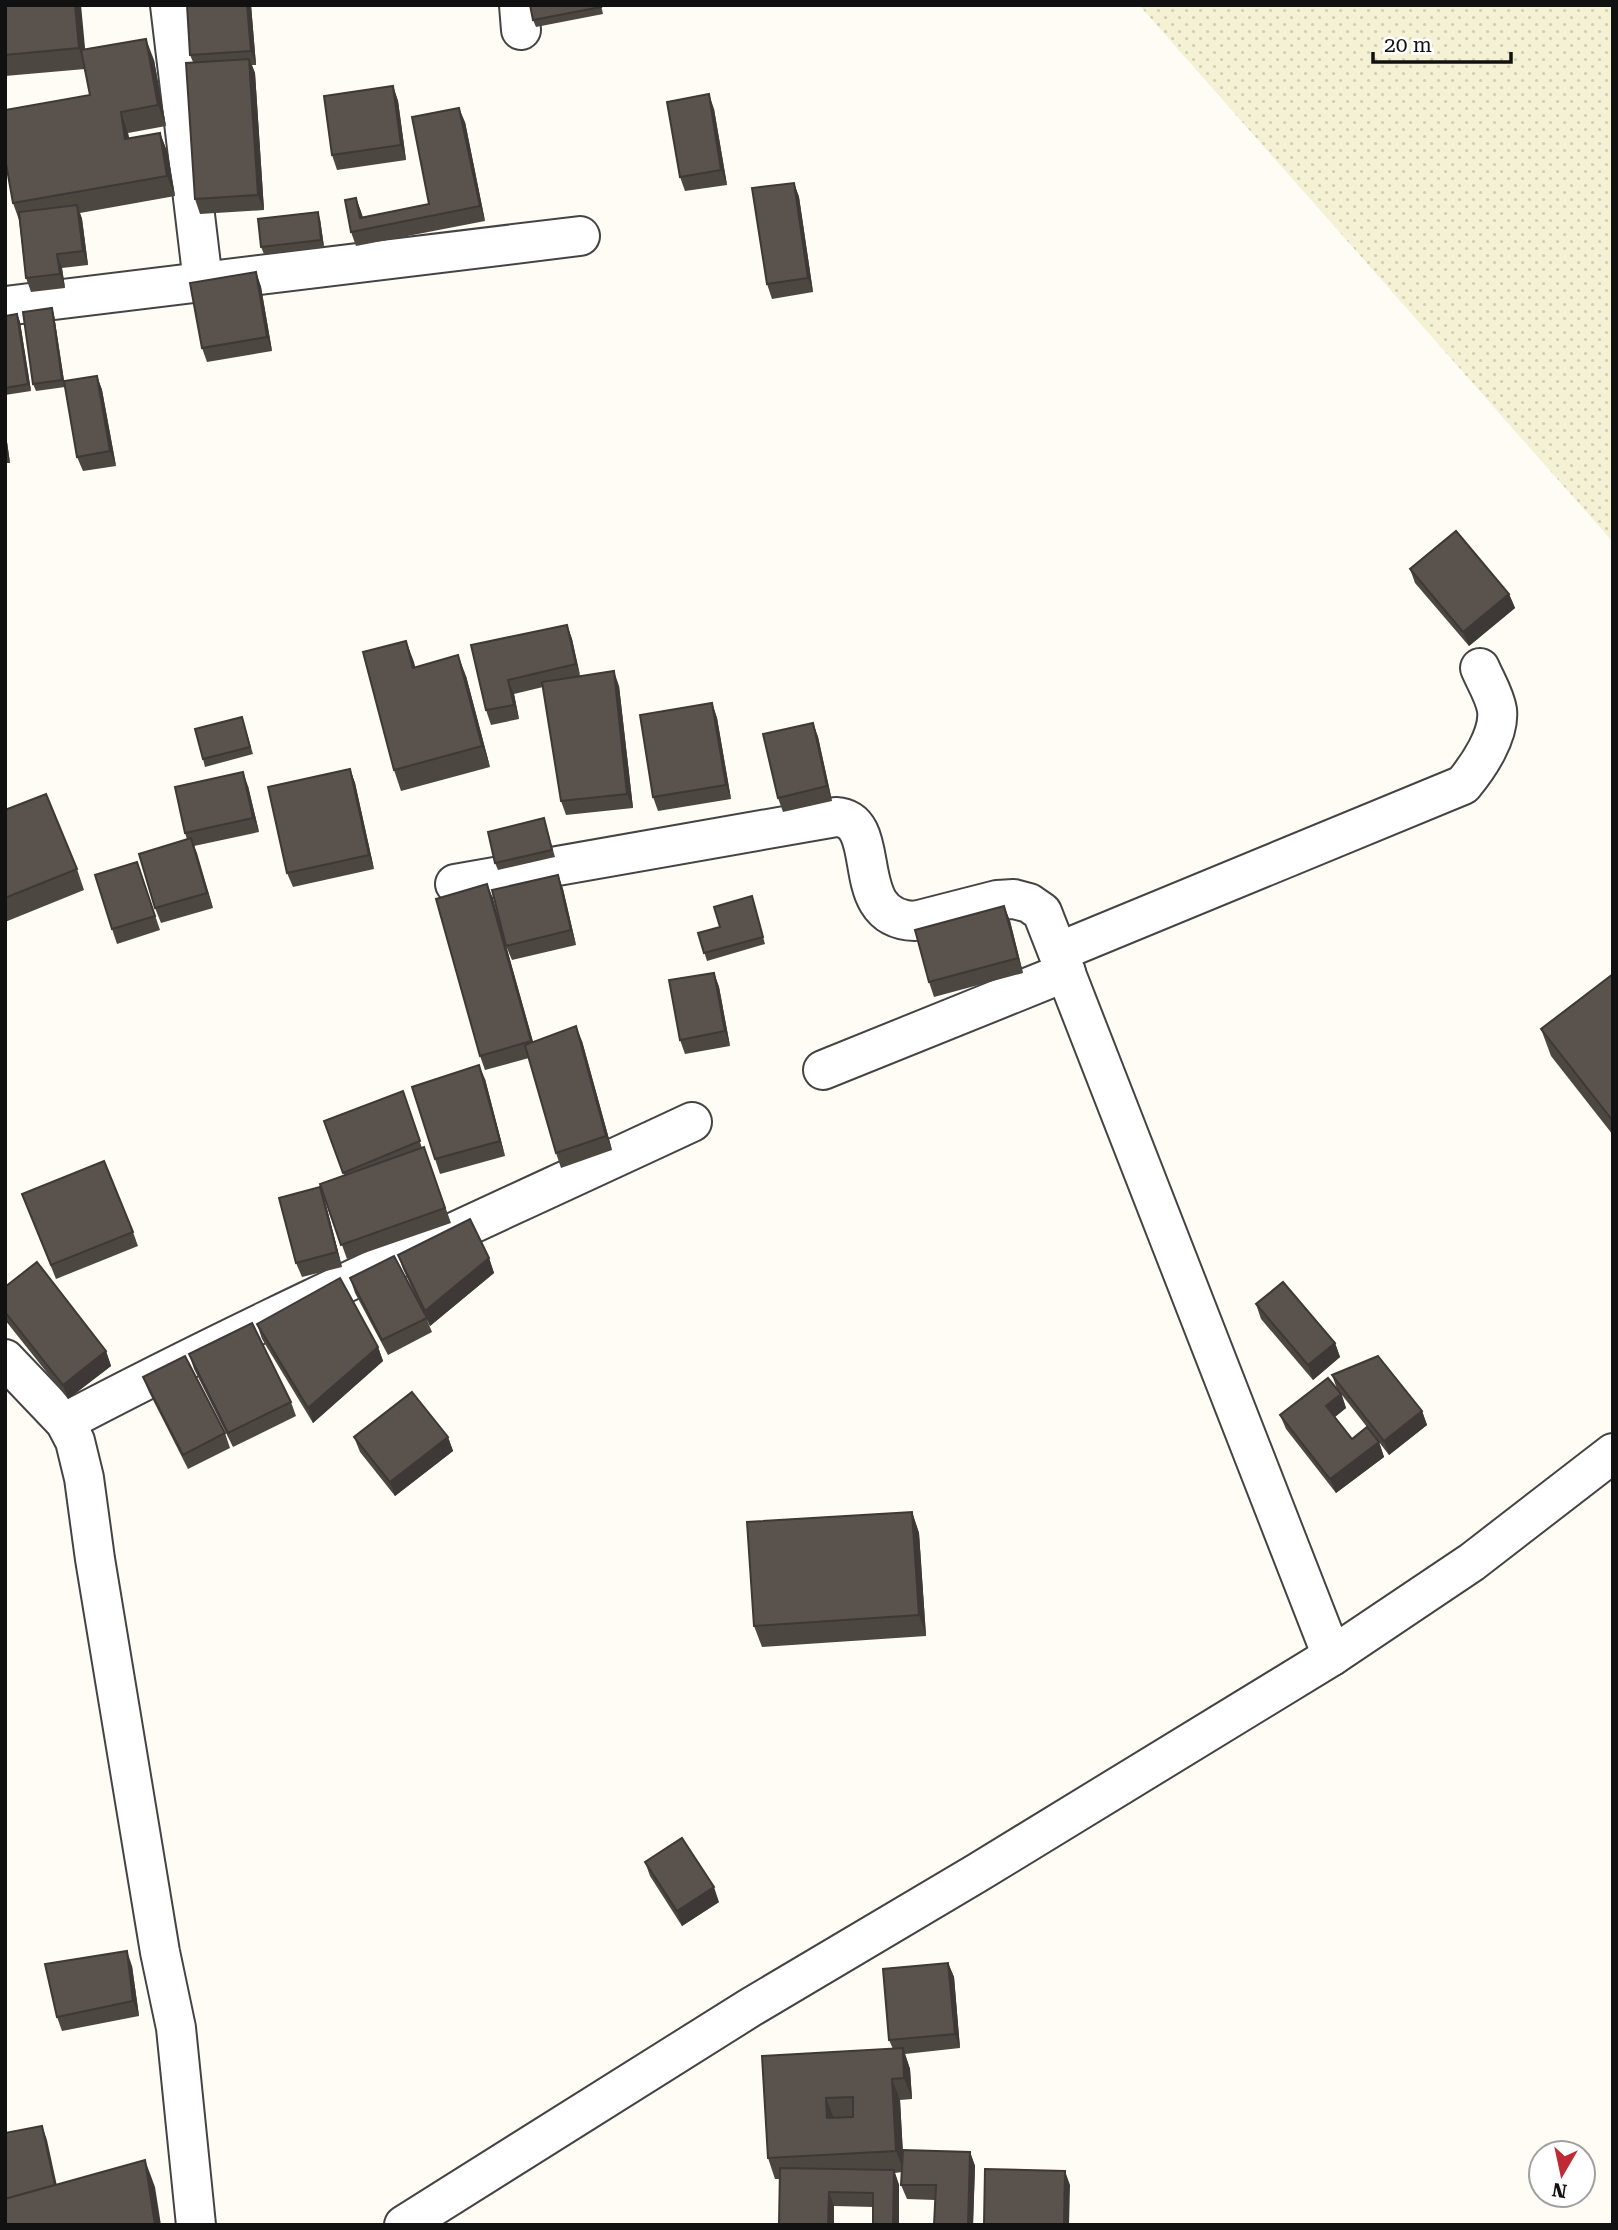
<svg xmlns="http://www.w3.org/2000/svg" width="1618" height="2230" viewBox="0 0 1618 2230" font-family="'Roboto Serif',serif">
  <style>
    .farmland { fill: url(#farmland-dots) }
    .lines { fill: none; stroke-linecap: round; stroke-linejoin: round }
    .minor-casing { stroke: #444; stroke-width: 42 }
    .minor { stroke: #fff; stroke-width: 38 }
    .wall { fill: #4d4742; fill-rule: evenodd }
    .shaded-wall { fill: #3e3936 }
    .building { fill: #59524d; stroke: #3e3936; stroke-width: 2; fill-rule: evenodd }
  </style>
  <defs>
    <pattern id="farmland-dots" width="8" height="8" patternUnits="userSpaceOnUse" patternTransform="scale(1.75)"><rect width="8" height="8" fill="#f5f1d5"/><path d="M2 2h.1M6 6h.1" fill="none" stroke="#d1ceb6" stroke-width="1.8" stroke-linecap="round"/></pattern>
  </defs>
  <rect width="100%" height="100%" fill="#fffcf5"/>
  <!-- farmland -->
  <polygon class="farmland" points="1139,5 1613,5 1613,542"/>
  <g class="lines">
    <defs>
      <g id="minor">
        <polyline points="170,5 203,282"/>
        <polyline points="519,5 521,30"/>
        <polyline points="5,306 580,236"/>
        <path d="M455,884L836,817C887,820 844,919 915,921L997,900L1014,899L1029,903L1042,912L1332,1656"/>
        <path d="M1058,952L1463,785C1478,767 1500,735 1497,710C1495,696 1485,680 1480,668"/>
        <polyline points="823,1070 1066,972"/>
        <polyline points="5,1359 65,1422 75,1441 84,1478 95,1559 160,1952 176,2028 196,2225"/>
        <path d="M65,1422C270,1314 482,1220 692,1122"/>
        <polyline points="404,2225 751,2007 977,1873 1332,1656 1472,1562 1613,1453"/>
      </g>
    </defs>
    <!-- minor casing -->
    <use href="#minor" class="minor-casing"/>
    <!-- minor -->
    <use href="#minor" class="minor"/>
  </g>
  <!-- wall -->
  <g class="wall">
    <polygon points="5,5 85,50 154,60 166,126 128,133 129,138 160,133 168,154 175,196 80,213 82,219 88,265 62,268 65,288 31,292 26,278 19,220 13,203 90,95 85,69 5,76"/>
    <polygon points="251,5 256,65 252,65 255,73 264,210 200,214 195,199 193,62 190,55"/>
    <polygon points="601,5 603,14 536,27 533,20"/>
    <polygon points="393,86 398,101 406,160 337,170 332,155"/>
    <polygon points="714,109 727,185 685,191 680,177"/>
    <polygon points="465,122 485,221 356,246 351,232 356,198 363,217 429,204"/>
    <polygon points="794,183 799,197 813,292 772,299 767,284"/>
    <polygon points="320,219 324,247 264,254 261,247"/>
    <polygon points="256,272 261,287 272,351 207,362 202,348"/>
    <polygon points="52,308 54,315 64,381 97,376 102,390 116,466 83,471 77,457 65,387 36,391 33,384"/>
    <polygon points="17,314 20,322 31,391 5,395 5,316"/>
    <polygon points="5,428 10,463 5,463"/>
    <polygon points="1410,569 1509,594 1515,608 1469,646 1415,583"/>
    <polygon points="567,625 572,639 580,677 619,686 633,808 566,815 561,801 543,687 514,694 519,719 491,725 486,710 471,645"/>
    <polygon points="406,641 415,667 466,676 490,767 401,791 394,770"/>
    <polygon points="712,703 717,718 731,799 658,811 653,797"/>
    <polygon points="242,717 253,754 205,767 203,759"/>
    <polygon points="813,723 818,737 832,801 783,812 778,798"/>
    <polygon points="350,769 355,783 374,869 293,887 287,873"/>
    <polygon points="248,786 259,832 194,846 213,908 161,923 155,908 187,839 185,833"/>
    <polygon points="5,810 77,869 84,890 5,922"/>
    <polygon points="544,818 555,857 498,870 495,863"/>
    <polygon points="137,862 160,930 117,944 112,929"/>
    <polygon points="558,875 563,889 576,945 512,960 506,946"/>
    <polygon points="487,884 493,899 533,1042 582,1041 612,1150 561,1168 556,1153 529,1058 485,1070 480,1056"/>
    <polygon points="754,904 765,944 707,961 698,933 720,927"/>
    <polygon points="1004,906 1010,921 1023,973 934,997 929,982"/>
    <polygon points="714,973 719,987 730,1046 685,1054 680,1040"/>
    <polygon points="1613,974 1613,1135 1551,1056 1541,1029"/>
    <polygon points="485,1079 505,1156 440,1174 435,1159"/>
    <polygon points="403,1091 422,1148 424,1147 451,1223 347,1259 320,1184 344,1175 324,1121"/>
    <polygon points="320,1187 325,1201 342,1267 302,1277 296,1263"/>
    <polygon points="22,1194 133,1232 138,1246 56,1279"/>
    <polygon points="398,1255 489,1258 494,1273 430,1326 427,1320 432,1332 388,1355 355,1293 350,1278 424,1314 403,1269"/>
    <polygon points="5,1287 106,1351 111,1366 68,1399 5,1320"/>
    <polygon points="1256,1304 1335,1343 1340,1357 1313,1380 1261,1319"/>
    <polygon points="257,1324 378,1347 383,1361 313,1423 262,1339"/>
    <polygon points="189,1354 291,1402 296,1416 233,1447 194,1369"/>
    <path d="M1332,1375L1422,1411L1427,1425L1389,1455L1379,1442L1384,1457L1336,1493L1286,1429L1280,1415L1337,1389ZM1342,1395L1367,1427L1352,1439L1335,1417L1346,1408Z"/>
    <polygon points="143,1378 225,1433 230,1448 188,1469 149,1392"/>
    <polygon points="354,1437 448,1437 453,1451 395,1496 360,1452"/>
    <polygon points="912,1512 919,1533 926,1636 762,1647 754,1626"/>
    <polygon points="645,1862 719,1902 682,1926 650,1876"/>
    <polygon points="948,1963 954,1977 960,2048 905,2054 910,2069 912,2099 900,2100 903,2155 970,2152 975,2166 973,2225 934,2225 935,2200 907,2199 901,2185 902,2172 895,2173 899,2185 873,2207 834,2206 834,2225 779,2225 780,2179 775,2179 768,2158 762,2056 893,2049 889,2040"/>
    <polygon points="132,1966 139,2016 62,2031 57,2017"/>
  </g>
  <!-- shaded-wall -->
  <g class="shaded-wall">
    <polygon points="75,5 81,5 87,69 79,48"/>
    <polygon points="247,5 251,5 256,65 251,51"/>
    <polygon points="146,39 154,60 166,126 158,105"/>
    <polygon points="249,59 255,73 264,210 258,195"/>
    <polygon points="393,86 398,101 406,160 401,145"/>
    <polygon points="709,94 714,109 727,185 721,170"/>
    <polygon points="459,108 465,122 485,221 480,206"/>
    <polygon points="121,112 128,133 133,160 125,139"/>
    <polygon points="160,133 168,154 175,196 167,176"/>
    <polygon points="794,183 799,197 813,292 808,278"/>
    <polygon points="356,198 361,212 366,232 360,218"/>
    <polygon points="77,205 82,219 88,265 83,251"/>
    <polygon points="318,212 320,219 324,247 321,240"/>
    <polygon points="57,254 62,268 65,288 60,274"/>
    <polygon points="256,272 261,287 272,351 267,337"/>
    <polygon points="52,308 54,315 65,387 62,380"/>
    <polygon points="17,314 20,322 31,391 28,384"/>
    <polygon points="97,376 102,390 116,466 110,451"/>
    <polygon points="5,428 10,463 5,450"/>
    <polygon points="1509,594 1515,608 1469,646 1463,632"/>
    <polygon points="567,625 572,639 581,679 576,664"/>
    <polygon points="406,641 414,662 421,689 413,668"/>
    <polygon points="458,655 466,676 490,767 482,746"/>
    <polygon points="614,671 619,686 633,808 627,794"/>
    <polygon points="508,680 514,694 519,719 514,705"/>
    <polygon points="712,703 717,718 731,799 726,785"/>
    <polygon points="813,723 818,737 832,801 827,786"/>
    <polygon points="350,769 355,783 374,869 369,855"/>
    <polygon points="243,772 248,786 259,832 253,818"/>
    <polygon points="191,838 197,853 213,908 207,893"/>
    <polygon points="558,875 563,889 576,945 571,930"/>
    <polygon points="487,884 493,899 537,1056 531,1041"/>
    <polygon points="1004,906 1010,921 1023,973 1018,958"/>
    <polygon points="714,973 719,987 730,1046 725,1031"/>
    <polygon points="576,1026 582,1041 612,1150 606,1136"/>
    <polygon points="479,1065 485,1079 505,1156 500,1141"/>
    <polygon points="320,1187 325,1201 342,1267 337,1252"/>
    <polygon points="489,1258 494,1273 430,1326 425,1311"/>
    <polygon points="1335,1343 1340,1357 1313,1380 1308,1365"/>
    <polygon points="378,1347 383,1361 313,1423 308,1408"/>
    <polygon points="106,1351 111,1366 68,1399 63,1385"/>
    <polygon points="1341,1394 1346,1408 1331,1420 1326,1406"/>
    <polygon points="1422,1411 1427,1425 1389,1455 1384,1441"/>
    <polygon points="448,1437 453,1451 395,1496 390,1482"/>
    <polygon points="1379,1442 1384,1457 1336,1493 1330,1479"/>
    <polygon points="912,1512 919,1533 926,1636 919,1615"/>
    <polygon points="714,1887 719,1902 682,1926 677,1911"/>
    <polygon points="127,1951 132,1966 139,2016 133,2001"/>
    <polygon points="948,1963 954,1977 960,2048 955,2034"/>
    <polygon points="903,2048 910,2069 912,2099 904,2078"/>
    <polygon points="892,2079 900,2100 904,2172 896,2151"/>
    <polygon points="826,2098 834,2119 827,2118"/>
    <polygon points="42,2126 47,2140 62,2209 57,2194"/>
    <polygon points="970,2152 975,2166 973,2225 968,2225"/>
    <polygon points="145,2160 155,2187 161,2225 155,2225"/>
    <polygon points="894,2170 899,2185 899,2225 893,2225"/>
    <polygon points="1065,2171 1070,2185 1069,2225 1064,2225"/>
    <polygon points="829,2192 834,2206 834,2225 828,2225"/>
  </g>
  <!-- building -->
  <g class="building">
    <polygon points="5,5 75,5 79,48 5,55"/>
    <polygon points="187,5 247,5 251,51 190,55"/>
    <polygon points="530,5 600,5 601,7 533,20"/>
    <polygon points="146,39 158,105 121,112 125,139 160,133 167,176 13,203 5,158 5,110 90,95 81,50"/>
    <polygon points="249,59 258,195 195,199 186,63"/>
    <polygon points="393,86 401,145 332,155 324,96"/>
    <polygon points="709,94 721,170 680,177 667,102"/>
    <polygon points="459,108 480,206 351,232 345,200 356,198 360,218 429,204 412,117"/>
    <polygon points="794,183 808,278 767,284 752,188"/>
    <polygon points="77,205 83,251 57,254 60,274 26,278 19,212"/>
    <polygon points="318,212 321,240 261,247 258,219"/>
    <polygon points="256,272 267,337 202,348 190,283"/>
    <polygon points="52,308 62,380 33,384 23,312"/>
    <polygon points="17,314 28,384 5,388 5,316"/>
    <polygon points="97,376 110,451 77,457 64,381"/>
    <polygon points="1456,531 1509,594 1463,632 1410,569"/>
    <polygon points="567,625 576,664 508,680 514,705 486,710 471,645"/>
    <polygon points="406,641 413,668 458,655 482,746 394,770 363,652"/>
    <polygon points="614,671 627,794 561,801 542,682"/>
    <polygon points="712,703 726,785 653,797 640,715"/>
    <polygon points="242,717 250,747 203,759 195,729"/>
    <polygon points="813,723 827,786 778,798 763,734"/>
    <polygon points="350,769 369,855 287,873 268,787"/>
    <polygon points="243,772 253,818 185,833 175,787"/>
    <polygon points="46,794 77,869 5,898 5,810"/>
    <polygon points="544,818 552,850 495,863 488,832"/>
    <polygon points="191,838 207,893 155,908 139,854"/>
    <polygon points="137,862 155,916 112,929 95,875"/>
    <polygon points="558,875 571,930 506,946 492,890"/>
    <polygon points="487,884 531,1041 480,1056 436,899"/>
    <polygon points="752,896 763,937 704,953 698,933 720,927 714,907"/>
    <polygon points="1004,906 1018,958 929,982 915,930"/>
    <polygon points="714,973 725,1031 680,1040 669,980"/>
    <polygon points="1613,974 1613,1121 1541,1029"/>
    <polygon points="576,1026 606,1136 556,1153 525,1045"/>
    <polygon points="479,1065 500,1141 435,1159 412,1087"/>
    <polygon points="403,1091 420,1141 343,1173 324,1121"/>
    <polygon points="424,1147 445,1208 341,1245 320,1184"/>
    <polygon points="104,1161 133,1232 51,1265 22,1194"/>
    <polygon points="320,1187 337,1252 296,1263 279,1198"/>
    <polygon points="470,1219 489,1258 425,1311 398,1255"/>
    <polygon points="394,1256 427,1318 382,1340 350,1278"/>
    <polygon points="37,1262 106,1351 63,1385 5,1312 5,1287"/>
    <polygon points="340,1278 378,1347 308,1408 257,1324"/>
    <polygon points="1283,1282 1335,1343 1308,1365 1256,1304"/>
    <polygon points="252,1323 291,1402 228,1433 189,1354"/>
    <polygon points="185,1356 225,1433 183,1455 143,1377"/>
    <polygon points="1378,1356 1422,1411 1384,1441 1332,1375"/>
    <polygon points="1328,1378 1341,1394 1326,1406 1352,1439 1367,1427 1379,1442 1330,1479 1280,1415"/>
    <polygon points="412,1392 448,1437 390,1482 354,1437"/>
    <polygon points="912,1512 919,1615 754,1626 747,1522"/>
    <polygon points="682,1838 714,1887 677,1911 645,1862"/>
    <polygon points="127,1951 133,2001 57,2017 45,1964"/>
    <polygon points="948,1963 955,2034 889,2040 883,1969"/>
    <path d="M903,2048L904,2078L892,2079L896,2151L768,2158L762,2056ZM853,2097V2117L827,2118L826,2098Z"/>
    <polygon points="42,2126 55,2185 5,2199 5,2133"/>
    <polygon points="903,2150 970,2152 968,2225 934,2225 936,2185 901,2185"/>
    <polygon points="145,2160 155,2225 5,2225 5,2199"/>
    <polygon points="780,2168 894,2170 893,2225 873,2225 873,2193 829,2192 828,2225 779,2225"/>
    <polygon points="985,2169 1065,2171 1064,2225 984,2225"/>
  </g>
  <!-- border -->
  <rect width="1618" height="2230" fill="none" stroke="#111111" stroke-width="14"/>
  <!-- north arrow -->
  <g transform="translate(1562 2174) rotate(189)"><circle r="33" fill="#ffffff" stroke="#a0a0a0" stroke-width="2"/>
  <path d="M0-5L12 26L0 18L-12 26Z" fill="#bf2a36"/>
  <text y="-10" font-size="19" font-weight="bold" text-anchor="middle" fill="#111111">N</text>
  </g>
  <!-- scale -->
  <path d="M1373 52v10h138v-10" fill="none" stroke="#111111" stroke-width="3.5"/>
  <text x="1384" y="52" font-size="21" fill="#111111" stroke="#ffffff" stroke-width="5" paint-order="stroke">20 m</text>
</svg>
